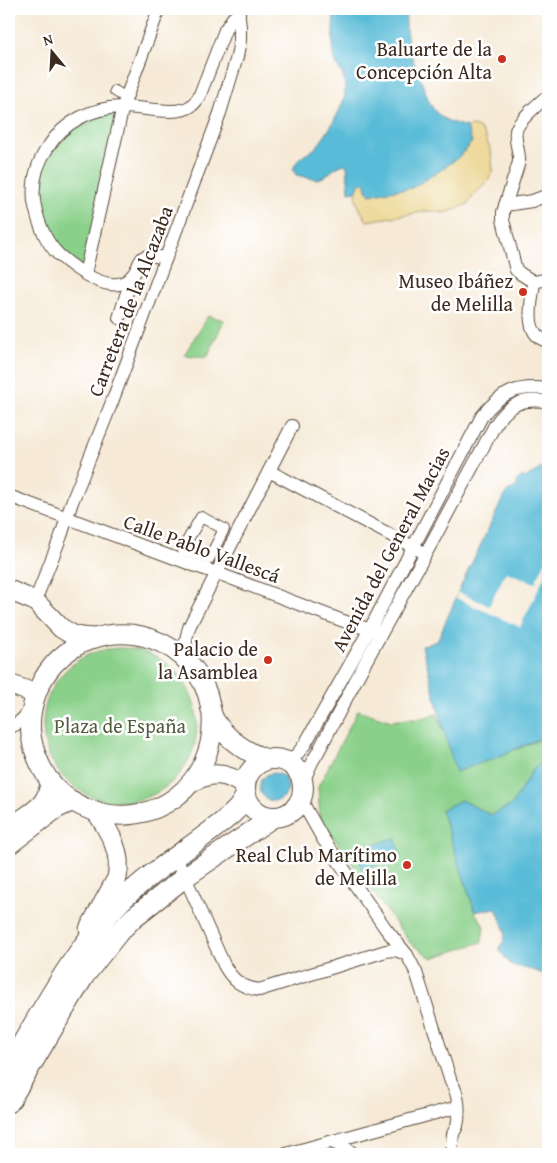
<svg xmlns="http://www.w3.org/2000/svg" width="557" height="1163" viewBox="0 0 557 1163" font-family="'Gentium Book Plus',serif">
<style>
.green{fill:#8ad08a;stroke:#627d54}
.sand{fill:#eeda9e;stroke:#94825e}
.water{fill:#58bbd7;stroke:#4a727a}
.pier{fill:#f6ead7}
.lines{fill:none;stroke-linecap:round;stroke-linejoin:round}
.pedestrian-casing{stroke:#57473a;stroke-width:12}
.minor-casing{stroke:#57473a;stroke-width:14}
.secondary-casing{stroke:#57473a;stroke-width:21}
.primary-casing{stroke:#57473a;stroke-width:22}
.pedestrian{stroke:#fff;stroke-width:10}
.minor{stroke:#fff;stroke-width:12}
.secondary{stroke:#fff;stroke-width:19}
.primary{stroke:#fff;stroke-width:20}
.poi-dot{fill:#c8321e;stroke:#fff;stroke-width:2}
.labels{text-anchor:middle;dominant-baseline:central;stroke-width:5;stroke-linejoin:round;paint-order:stroke}
.poi-label{font-size:20px;fill:#3b2a1e;stroke:#fff;text-anchor:end}
.street-label{font-size:20px;fill:#3b2a1e;stroke:#fff}
.park-label{font-size:20px;fill:#535c3e;stroke:#fff}
</style>
<rect width="100%" height="100%" fill="#fff"/>
<filter id="ink" filterUnits="userSpaceOnUse"><feTurbulence type="fractalNoise" baseFrequency=".02" numOctaves="2"/><feDisplacementMap in="SourceGraphic" scale="10" xChannelSelector="R" yChannelSelector="G"/><feConvolveMatrix kernelMatrix="1 2 1 2 8 2 1 2 1" color-interpolation-filters="sRGB"/></filter>
<filter id="wash" filterUnits="userSpaceOnUse"><feTurbulence type="fractalNoise" baseFrequency=".0096" numOctaves="4" result="noise"/><feDisplacementMap in="SourceGraphic" scale="20" xChannelSelector="R" yChannelSelector="G"/><feGaussianBlur stdDeviation="1.12" result="paint"/><feColorMatrix in="noise" values="0 0 0 0 0 0 0 0 0 0 0 0 0 0 0 0 0 1.4 0 .05"/><feComposite in="paint" operator="in"/></filter>
<g filter="url(#wash)">
<rect width="100%" height="100%" fill="#f6ead7"/>
<g class="green">
<polygon points="123,106 85,274 49,243 34,181 67,126"/>
<polygon points="208,316 224,320 207,357 184,355"/>
<circle cx="120" cy="725" r="77"/>
<polygon points="358,710 391,721 413,718 413,720 437,714 443,730 517,749 548,736 548,758 545,760 512,805 491,815 461,800 441,810 476,915 479,917 484,927 482,942 432,958 410,943 320,819 318,787"/>
</g>
<path class="sand" d="M473,126L479,128L485,136L491,151L493,170L488,181L473,196L468,204L446,213L429,211L367,221C358,206 352,199 360,182L366,183L370,195L388,191L412,188L444,168L460,156L472,142L467,127Z"/>
<g class="water">
<path d="M335,9H412L406,14C404,40 414,64 424,88C427,96 430,106 436,112C444,121 456,124 467,127L472,142L460,156L444,168L412,188L388,191L370,195L367,189L366,184L360,182L356,191L349,192L347,167L346,164C334,165 328,178 317,179C310,179 302,176 296,175L293,170C297,155 308,156 317,146C326,136 340,112 344,99C346,92 345,80 342,73C338,67 335,63 334,56C332,42 333,27 334,13Z"/>
<polygon points="548,464 548,735 498,757 456,772 444,731 422,646 437,641 456,598 457,594 505,494 518,485 516,481 523,476 525,478"/>
<polygon points="548,758 548,977 536,971 511,965 500,951 500,946 504,941 505,931 496,908 484,910 475,912 441,810 461,800 491,815 512,805 532,770"/>
<circle cx="274" cy="787" r="14"/>
<polygon points="395,838 401,856 362,869 356,850"/>
</g>
<polygon class="pier" points="548,557 548,569 520,627 456,598 457,594 458,592 489,606 506,572 535,583"/>
</g>
<g filter="url(#ink)">
<g class="lines">
<defs>
<g id="pedestrian">
<polyline points="115,91 126,98"/>
<polygon points="201,517 224,529 209,559 182,550"/>
</g>
<g id="minor">
<polyline points="505,205 532,201 548,195"/>
<path d="M166,258C160,257 150,254 144,257C139,260 139,266 136,270C135,273 132,276 129,279C110,296 74,268 59,255C45,242 37,220 34,201C32,182 37,163 48,147C64,122 91,108 121,107C139,106 177,117 191,106C194,104 197,100 199,97L225,30L233,18L239,13"/>
<polyline points="85,274 123,106 159,9"/>
<path d="M534,282L521,274L516,270L503,220V212L519,162C520,152 514,141 516,131C517,122 541,101 548,96"/>
<path d="M534,282C532,301 522,336 548,341"/>
<polyline points="534,282 548,279"/>
<polyline points="119,318 132,276"/>
<polyline points="269,471 419,550"/>
<polyline points="9,496 193,565 217,573 354,625 377,631"/>
<polyline points="35,601 61,536 72,502 112,402 220,113 237,57 240,40 240,27 238,9"/>
<path d="M189,663C184,649 185,638 190,625L292,426"/>
<path d="M9,727C19,725 25,716 32,708"/>
<path d="M289,762L295,757L305,744L370,629L482,416C501,392 518,385 548,389"/>
<path d="M303,782L312,762L318,752L367,659L431,544L495,425C509,404 523,397 548,402"/>
<path d="M301,800L323,839L386,929L407,955L416,972L451,1082C459,1093 460,1113 457,1126C456,1129 454,1131 453,1134C452,1140 452,1148 451,1154"/>
<path d="M180,855C178,865 179,869 185,877L224,965C233,981 241,987 259,990L386,951C395,949 399,951 407,955"/>
<polyline points="331,1142 346,1148 354,1154"/>
<polyline points="286,1154 450,1109"/>
</g>
<g id="secondary">
<polyline points="9,590 35,601 61,628 71,634 81,637 93,638"/>
<polyline points="9,684 36,694"/>
<path d="M212,716C216,784 153,833 88,809C72,803 57,791 47,777C39,764 33,750 31,735C28,710 37,684 53,665C75,640 110,629 142,636C172,643 197,664 207,693C210,701 210,711 214,719C226,739 244,751 266,759"/>
<path d="M191,783C210,771 227,772 244,786"/>
<path d="M21,820C37,809 49,802 50,781"/>
<polyline points="9,845 56,809 73,801"/>
<path d="M89,929L117,878C123,853 109,831 96,811"/>
</g>
<g id="primary">
<circle cx="274" cy="788" r="29"/>
<path d="M9,1066C42,1011 74,949 119,903C153,869 196,845 232,814L238,808L246,796"/>
<polyline points="9,1102 84,976 118,933 134,917 185,877 273,817"/>
</g>
</defs>
<use href="#pedestrian" class="pedestrian-casing"/>
<use href="#minor" class="minor-casing"/>
<use href="#secondary" class="secondary-casing"/>
<use href="#primary" class="primary-casing"/>
<use href="#pedestrian" class="pedestrian"/>
<use href="#minor" class="minor"/>
<use href="#secondary" class="secondary"/>
<use href="#primary" class="primary"/>
</g>
</g>
<g class="poi-dot">
<circle cx="502" cy="59" r="5"/>
<circle cx="523" cy="292" r="5"/>
<circle cx="268" cy="660" r="5"/>
<circle cx="407" cy="865" r="5"/>
</g>
<g class="labels">
<g class="poi-label">
<text x="492" y="48">Baluarte de la<tspan x="492" dy="23">Concepción Alta</tspan></text>
<text x="513" y="280">Museo Ibáñez<tspan x="513" dy="23">de Melilla</tspan></text>
<text x="258" y="648">Palacio de<tspan x="258" dy="23">la Asamblea</tspan></text>
<text x="397" y="854">Real Club Marítimo<tspan x="397" dy="23">de Melilla</tspan></text>
</g>
<g class="street-label">
<text transform="translate(130 301) rotate(-69)">Carretera de la Alcazaba</text>
<text transform="translate(202 548) rotate(20)">Calle Pablo Vallescá</text>
<text transform="translate(390 549) rotate(-62)">Avenida del General Macias</text>
</g>
<g class="park-label">
<text x="120" y="725">Plaza de España</text>
</g>
</g>
<rect width="557" height="1163" fill="none" stroke="#fff" stroke-width="30"/>
<g transform="translate(52 52) rotate(342)" stroke="#ffffff" stroke-width="4" paint-order="stroke">
<path d="M0-4L9 19L0 12L-9 19Z" fill="#3b2a1e"/>
<text y="-8" font-size="14" font-weight="bold" text-anchor="middle" fill="#3b2a1e">N</text>
</g>
</svg>
